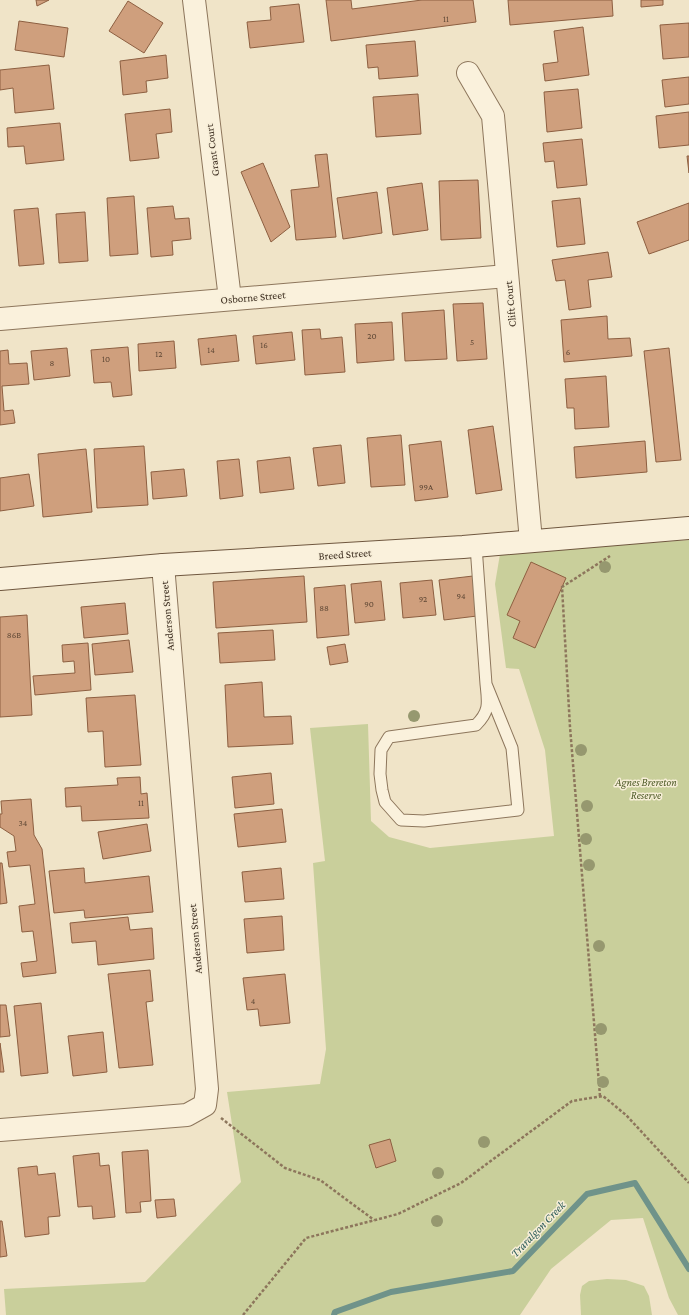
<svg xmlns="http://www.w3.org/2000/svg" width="689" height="1315" viewBox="0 0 689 1315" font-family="'Crimson Pro',serif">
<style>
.green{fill:#c9cf9b}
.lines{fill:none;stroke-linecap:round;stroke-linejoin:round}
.stream{stroke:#6f938a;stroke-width:6}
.building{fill:#cf9f7d;stroke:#8d5f41}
.lane-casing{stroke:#8d765c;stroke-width:13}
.street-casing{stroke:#8d765c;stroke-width:24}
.secondary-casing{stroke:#6f573f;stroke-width:24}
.path{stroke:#8d765c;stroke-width:2.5;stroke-dasharray:3 2;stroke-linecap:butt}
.lane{stroke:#faf1dc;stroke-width:11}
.street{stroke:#faf1dc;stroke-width:22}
.secondary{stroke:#faf1dc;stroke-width:22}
.tree{fill:#96986f}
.labels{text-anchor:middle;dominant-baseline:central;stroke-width:3;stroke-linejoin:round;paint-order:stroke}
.number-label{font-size:9px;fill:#624a37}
.street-label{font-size:11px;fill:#3d2e20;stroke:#f7eed8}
.park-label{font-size:11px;font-style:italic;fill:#4d5a26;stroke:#f7eed8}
.water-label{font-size:12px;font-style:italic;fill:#2f5d5a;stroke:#f7eed8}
</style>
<rect width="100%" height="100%" fill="#f0e4c8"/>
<g class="green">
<polygon points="689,540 689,1315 678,1315 669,1298 643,1218 611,1220 551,1269 520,1315 6,1315 4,1289 145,1282 241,1182 227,1092 320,1084 326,1049 313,863 325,861 310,728 368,724 371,821 389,837 430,848 554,836 545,750 519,669 506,668 495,584 500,554"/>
<polygon points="607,1279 626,1280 644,1286 649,1296 652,1315 581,1315 580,1295 582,1286 589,1281"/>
</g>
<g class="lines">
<polyline class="stream" points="334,1315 335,1312 391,1292 513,1271 587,1194 635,1183 689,1269"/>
</g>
<g class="building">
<polygon points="36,0 49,0 37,6"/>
<polygon points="326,0 351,0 352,9 422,0 473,0 476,22 331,41"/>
<polygon points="508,0 612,0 613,16 510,25"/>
<polygon points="641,0 663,0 663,5 641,7"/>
<polygon points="128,1 163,23 144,53 109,31"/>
<polygon points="299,4 304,42 250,48 247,22 271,20 270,7"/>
<polygon points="19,21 68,28 64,57 15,50"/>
<polygon points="689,23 689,57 663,59 660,25"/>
<polygon points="583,27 589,75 545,81 543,64 558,62 554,31"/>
<polygon points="415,41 418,76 379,79 378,67 368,68 366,45"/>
<polygon points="166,55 168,78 146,81 147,92 123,95 120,61"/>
<polygon points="49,65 54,109 15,113 13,88 0,90 0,70"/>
<polygon points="689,77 689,104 665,107 662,80"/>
<polygon points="578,89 582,128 547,132 544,92"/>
<polygon points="418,94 421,134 376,137 373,97"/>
<polygon points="170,109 172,132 156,134 159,158 130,161 125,114"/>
<polygon points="689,112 689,145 659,148 656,116"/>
<polygon points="60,123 64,160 26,164 24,146 8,147 7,128"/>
<polygon points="582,139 587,185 557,188 554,161 545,162 543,143"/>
<polygon points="327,154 336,237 296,240 291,190 319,187 315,155"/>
<polygon points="687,156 689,156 689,173"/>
<polygon points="263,163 290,227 271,242 241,172"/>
<polygon points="478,180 481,238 441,240 439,181"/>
<polygon points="422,183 428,230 393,235 387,188"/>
<polygon points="377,192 382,233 343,239 337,198"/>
<polygon points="134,196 138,254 110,256 107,198"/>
<polygon points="580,198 585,244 557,247 552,201"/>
<polygon points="689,203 689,240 649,254 637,222"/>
<polygon points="173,206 175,219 189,218 191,239 172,241 173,255 151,257 147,208"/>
<polygon points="38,208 44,264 19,266 14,210"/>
<polygon points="85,212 88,261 59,263 56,214"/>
<polygon points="608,252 612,277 588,280 591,307 569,310 565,280 556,281 552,260"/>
<polygon points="483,303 487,359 457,361 453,304"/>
<polygon points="444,310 447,359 405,361 402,313"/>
<polygon points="607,316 608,339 630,338 632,356 564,362 561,320"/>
<polygon points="392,322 394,360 357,363 355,324"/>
<polygon points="320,329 321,339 342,337 345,372 305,375 302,330"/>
<polygon points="292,332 295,360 256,364 253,336"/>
<polygon points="236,335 239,361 201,365 198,339"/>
<polygon points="174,341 176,368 139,371 138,344"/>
<polygon points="128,347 132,395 113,397 111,382 94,383 91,350"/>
<polygon points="67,348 70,376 34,380 31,351"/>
<polygon points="669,348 681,460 656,462 644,351"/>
<polygon points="8,350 9,364 27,363 29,384 2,386 4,411 13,410 15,423 0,425 0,351"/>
<polygon points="606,376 609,427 575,429 574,408 567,408 565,379"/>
<polygon points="493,426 502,490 476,494 468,430"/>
<polygon points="401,435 405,485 371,487 367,438"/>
<polygon points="441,441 448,497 415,501 409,445"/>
<polygon points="645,441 647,472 576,478 574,447"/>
<polygon points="341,445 345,483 318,486 313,448"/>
<polygon points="144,446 148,505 97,508 94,449"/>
<polygon points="86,449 92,512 43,517 38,454"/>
<polygon points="290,457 294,489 260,493 257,461"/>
<polygon points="239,459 243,496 220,499 217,461"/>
<polygon points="184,469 187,496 153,499 151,472"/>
<polygon points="29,474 34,506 0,511 0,478"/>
<polygon points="531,562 566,578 535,648 513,638 520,621 507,615"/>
<polygon points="304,576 307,622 216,628 213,582"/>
<polygon points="473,576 477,616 444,620 439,580"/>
<polygon points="432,580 436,615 403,618 400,583"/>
<polygon points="381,581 385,620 355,623 351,584"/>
<polygon points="345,585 349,635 317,638 314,588"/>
<polygon points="125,603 128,634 84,638 81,607"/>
<polygon points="27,615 32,715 0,717 0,617"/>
<polygon points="273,630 275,660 220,663 218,633"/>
<polygon points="129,640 133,672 95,675 92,644"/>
<polygon points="88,643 91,690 35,695 33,676 75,673 74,661 63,662 62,645"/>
<polygon points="345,644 348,662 330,665 327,647"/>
<polygon points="262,682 264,717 291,716 293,744 228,747 225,685"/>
<polygon points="135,695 141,765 105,767 103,731 88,732 86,698"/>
<polygon points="271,773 274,804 235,808 232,777"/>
<polygon points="140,777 141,794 147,793 149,818 82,821 81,806 66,807 65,788 118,785 117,778"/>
<polygon points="31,799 34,835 42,849 56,973 23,977 21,963 37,961 33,931 22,932 19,906 35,904 30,865 9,867 7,852 16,851 14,836 0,827 0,814 2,814 1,801"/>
<polygon points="282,809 286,842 238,847 234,814"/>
<polygon points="147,824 151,851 103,859 98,832"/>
<polygon points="0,863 2,863 7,903 0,904"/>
<polygon points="84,868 85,883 149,876 153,912 85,918 84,910 54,913 49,871"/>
<polygon points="281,868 284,899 245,902 242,872"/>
<polygon points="282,916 284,950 247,953 244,919"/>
<polygon points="128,917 130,930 152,928 154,959 98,965 96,941 72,943 70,923"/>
<polygon points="150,970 153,1001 146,1002 153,1065 119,1068 108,974"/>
<polygon points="285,974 290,1023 260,1026 258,1009 247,1010 243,978"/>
<polygon points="41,1003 48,1073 21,1076 14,1006"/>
<polygon points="0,1005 6,1005 10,1036 0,1037"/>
<polygon points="103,1032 107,1072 73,1076 68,1036"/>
<polygon points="0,1043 4,1072 0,1072"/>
<polygon points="390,1139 396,1161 376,1168 369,1145"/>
<polygon points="148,1150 151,1201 140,1202 141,1212 126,1213 122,1152"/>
<polygon points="99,1153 100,1166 109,1165 115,1217 93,1219 92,1206 78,1207 73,1156"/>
<polygon points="37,1166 38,1175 55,1173 60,1216 48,1217 49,1234 25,1237 18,1168"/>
<polygon points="174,1199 176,1216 157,1218 155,1200"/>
<polygon points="0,1221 2,1221 7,1256 0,1257"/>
</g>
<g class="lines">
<defs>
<path id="lane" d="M476,546L486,684L512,748L518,810L424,821L401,820L385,802L382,790L380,774L381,750L389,737L476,725C490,711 488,703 486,684"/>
<g id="street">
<polyline points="194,0 230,299"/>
<polyline points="468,73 493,116 531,541"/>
<polyline points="0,319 507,276"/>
<polyline points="0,1130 187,1115 205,1105 207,1089 163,565"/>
</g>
<polyline id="secondary" points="0,579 163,565 463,547 689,528"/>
</defs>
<use href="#lane" class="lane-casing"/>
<use href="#street" class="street-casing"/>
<use href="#secondary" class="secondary-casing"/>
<g class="path">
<polyline points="600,1096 570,727 562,587 610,556"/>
<polyline points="221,1118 285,1168 320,1180 374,1220"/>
<polyline points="243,1315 306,1238 398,1214 461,1183 572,1101 603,1096 626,1115 689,1183"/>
</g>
<use href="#lane" class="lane"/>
<use href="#street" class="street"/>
<use href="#secondary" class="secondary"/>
</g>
<g class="tree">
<circle cx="605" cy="567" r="6"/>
<circle cx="414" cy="716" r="6"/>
<circle cx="581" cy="750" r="6"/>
<circle cx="587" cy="806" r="6"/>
<circle cx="586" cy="839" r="6"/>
<circle cx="589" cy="865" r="6"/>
<circle cx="599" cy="946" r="6"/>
<circle cx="601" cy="1029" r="6"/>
<circle cx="603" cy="1082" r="6"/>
<circle cx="484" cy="1142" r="6"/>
<circle cx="438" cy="1173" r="6"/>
<circle cx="437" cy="1221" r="6"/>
</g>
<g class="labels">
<g class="number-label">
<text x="446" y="19">11</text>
<text x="372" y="336">20</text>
<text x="472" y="342">5</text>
<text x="264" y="345">16</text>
<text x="211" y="350">14</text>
<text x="568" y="352">6</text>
<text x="159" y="354">12</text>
<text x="106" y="359">10</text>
<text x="52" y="363">8</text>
<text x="426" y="487">99A</text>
<text x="461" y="596">94</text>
<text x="423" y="599">92</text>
<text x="369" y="604">90</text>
<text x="324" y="608">88</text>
<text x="14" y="635">86B</text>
<text x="141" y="803">11</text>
<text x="23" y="823">34</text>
<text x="253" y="1001">4</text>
</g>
<g class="street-label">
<text transform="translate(212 150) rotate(-97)">Grant Court</text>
<text transform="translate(253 297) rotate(-5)">Osborne Street</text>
<text transform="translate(510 304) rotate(-95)">Clift Court</text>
<text transform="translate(345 554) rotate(-4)">Breed Street</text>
<text transform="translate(167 616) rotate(-95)">Anderson Street</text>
<text transform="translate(195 939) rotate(-95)">Anderson Street</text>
</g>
<g class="park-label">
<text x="646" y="782">Agnes Brereton<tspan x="646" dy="13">Reserve</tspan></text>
</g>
<g class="water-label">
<text transform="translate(538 1229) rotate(-46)">Traralgon Creek</text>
</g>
</g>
</svg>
